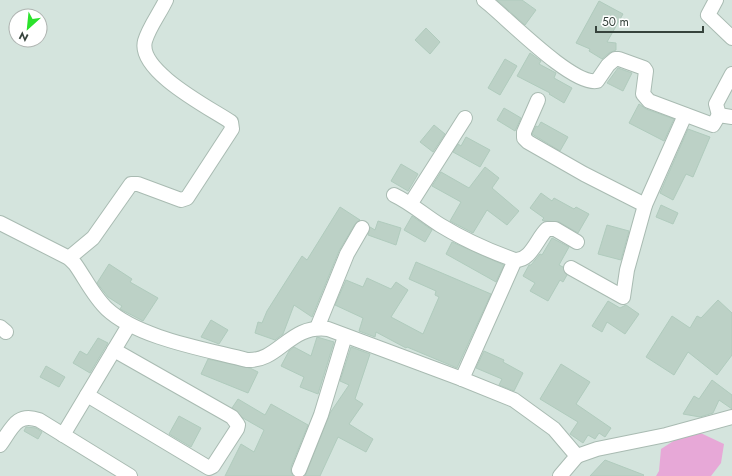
<svg xmlns="http://www.w3.org/2000/svg" width="732" height="476" viewBox="0 0 732 476" font-family="Jost,sans-serif">
<style>
.residential{fill:#d4e4dd;fill-rule:evenodd}
.water{fill:#e7a8d7}
.building{fill:#bcd1c6;stroke:#b0cbbd}
.lines{fill:none;stroke-linecap:round;stroke-linejoin:round}
.minor-casing{stroke:#a9bbb2;stroke-width:16}
.minor{stroke:#fff;stroke-width:14}
</style>
<rect width="100%" height="100%" fill="#e6f1ec"/>
<path class="residential" d="M0,0H732V476H0ZM16,16H40V40H16Z"/>
<polygon class="water" points="692,429 724,444 721,463 711,476 656,476 659,471 661,449"/>
<g class="building">
<polygon points="497,0 522,0 536,10 525,25"/>
<polygon points="599,1 623,14 607,42 616,43 616,50 609,53 602,59 589,51 590,49 576,43"/>
<polygon points="426,28 440,42 430,54 415,40"/>
<polygon points="530,53 541,61 539,64 556,73 554,78 572,88 564,103 549,94 550,93 517,76"/>
<polygon points="505,59 517,66 500,95 488,88"/>
<polygon points="618,68 632,73 623,91 607,83"/>
<polygon points="639,104 646,109 674,119 664,141 629,123"/>
<polygon points="504,108 521,118 515,131 497,120"/>
<polygon points="541,122 568,137 560,151 532,134 536,126 538,127"/>
<polygon points="434,125 445,134 433,152 420,142"/>
<polygon points="688,129 710,137 693,177 686,174 673,200 660,193"/>
<polygon points="466,137 490,150 480,167 453,152 458,144 461,146"/>
<polygon points="401,164 418,174 408,191 391,181"/>
<polygon points="485,167 499,178 492,188 519,211 507,225 487,210 473,233 450,221 461,202 432,186 441,172 469,188"/>
<polygon points="541,193 552,201 554,198 574,209 576,207 589,214 578,233 559,222 544,221 542,220 544,218 530,208"/>
<polygon points="661,205 678,213 673,224 656,217"/>
<polygon points="340,207 360,220 355,224 339,251 312,317 294,305 283,334 275,340 255,333 258,322 262,323 267,311 302,256 307,260"/>
<polygon points="412,216 432,230 425,242 404,230"/>
<polygon points="378,221 401,228 396,245 368,235 370,227 375,230"/>
<polygon points="607,225 629,231 621,260 598,254"/>
<polygon points="552,238 569,247 559,265 563,267 567,275 563,282 560,280 548,301 530,291 535,283 523,276 529,265 531,265 540,254 542,255"/>
<polygon points="452,242 504,265 496,282 446,254"/>
<polygon points="416,262 491,294 457,368 407,347 406,348 376,332 375,337 359,331 363,318 335,305 346,280 363,287 367,278 391,289 396,282 408,290 391,317 423,334 439,297 435,295 436,291 409,279"/>
<polygon points="109,264 132,279 130,282 158,298 143,321 120,309 122,306 108,297 97,283"/>
<polygon points="718,300 732,313 732,355 717,375 688,352 674,375 646,357 672,316 690,328 697,316 701,318"/>
<polygon points="608,301 620,308 626,305 639,314 625,334 607,322 602,332 592,326"/>
<polygon points="211,320 228,330 219,344 201,337"/>
<polygon points="317,337 334,342 318,394 300,387 304,377 281,366 289,351 294,347 311,356"/>
<polygon points="98,338 108,343 90,373 73,363 80,351 87,355"/>
<polygon points="351,347 370,354 355,399 363,404 349,424 373,439 366,452 338,437 320,476 305,476 330,413 349,385 340,381"/>
<polygon points="484,351 504,360 503,362 523,373 514,391 499,385 502,379 476,368"/>
<polygon points="208,359 250,368 258,372 248,393 201,374"/>
<polygon points="561,364 590,382 576,404 611,428 605,437 599,433 595,439 588,435 583,443 570,434 578,422 540,399"/>
<polygon points="46,366 65,377 59,387 40,377"/>
<polygon points="712,380 732,395 732,409 719,400 713,413 700,417 683,414 694,396 699,399"/>
<polygon points="238,399 265,415 271,404 308,425 291,467 291,472 293,476 225,476 241,444 254,452 264,430 243,418 232,408"/>
<polygon points="179,416 201,428 191,447 169,434"/>
<polygon points="26,427 36,428 42,432 38,439 24,431"/>
<polygon points="605,460 644,475 643,476 590,476"/>
</g>
<g class="lines">
<defs>
<g id="minor">
<path d="M484,0C505,16 572,86 597,81L608,65L615,59H619L644,68L646,71L643,94L649,101L713,125L719,115L732,117"/>
<polyline points="716,0 708,15 732,38"/>
<polyline points="538,100 524,132 524,138 528,142 584,174 645,205"/>
<polyline points="719,115 716,104 732,74"/>
<path d="M394,195C411,203 424,215 440,225C463,239 489,251 515,260C531,261 537,238 547,229H555L577,242"/>
<polyline points="411,203 465,118"/>
<path d="M0,223L69,258L75,264C85,278 94,297 107,309C138,338 205,349 247,360C279,362 289,324 328,329L462,379L514,400L554,429L577,456L560,476"/>
<path d="M69,258L93,238L131,184H138L181,200L187,198L232,129L231,122C210,108 137,71 145,41C149,27 160,13 166,0"/>
<polyline points="571,268 623,297 627,270 645,205 685,115"/>
<polyline points="0,327 6,332"/>
<polyline points="317,328 347,254 362,228"/>
<polyline points="462,379 515,260"/>
<polyline points="87,395 209,468 213,466 237,429 238,425 232,417 114,350"/>
<polyline points="63,435 129,325"/>
<path d="M0,445C12,428 17,412 39,420L130,476"/>
<polyline points="577,456 597,449 666,435 732,417"/>
<polyline points="299,470 321,415 345,336"/>
</g>
</defs>
<use href="#minor" class="minor-casing"/>
<use href="#minor" class="minor"/>
</g>
<g transform="translate(28 28) rotate(207)"><circle r="19" fill="#ffffff" stroke="#afb4b1"/>
<path d="M0-3L7 15L0 10L-7 15Z" fill="#2be22c"/>
<text y="-6" font-size="11" font-weight="bold" text-anchor="middle" fill="#36433c">N</text>
</g>
<path d="M596 26v6h107v-6" fill="none" stroke="#36433c" stroke-width="2"/>
<text x="602" y="26" font-size="12" fill="#36433c" stroke="#ffffff" stroke-width="3" paint-order="stroke">50 m</text>
</svg>
